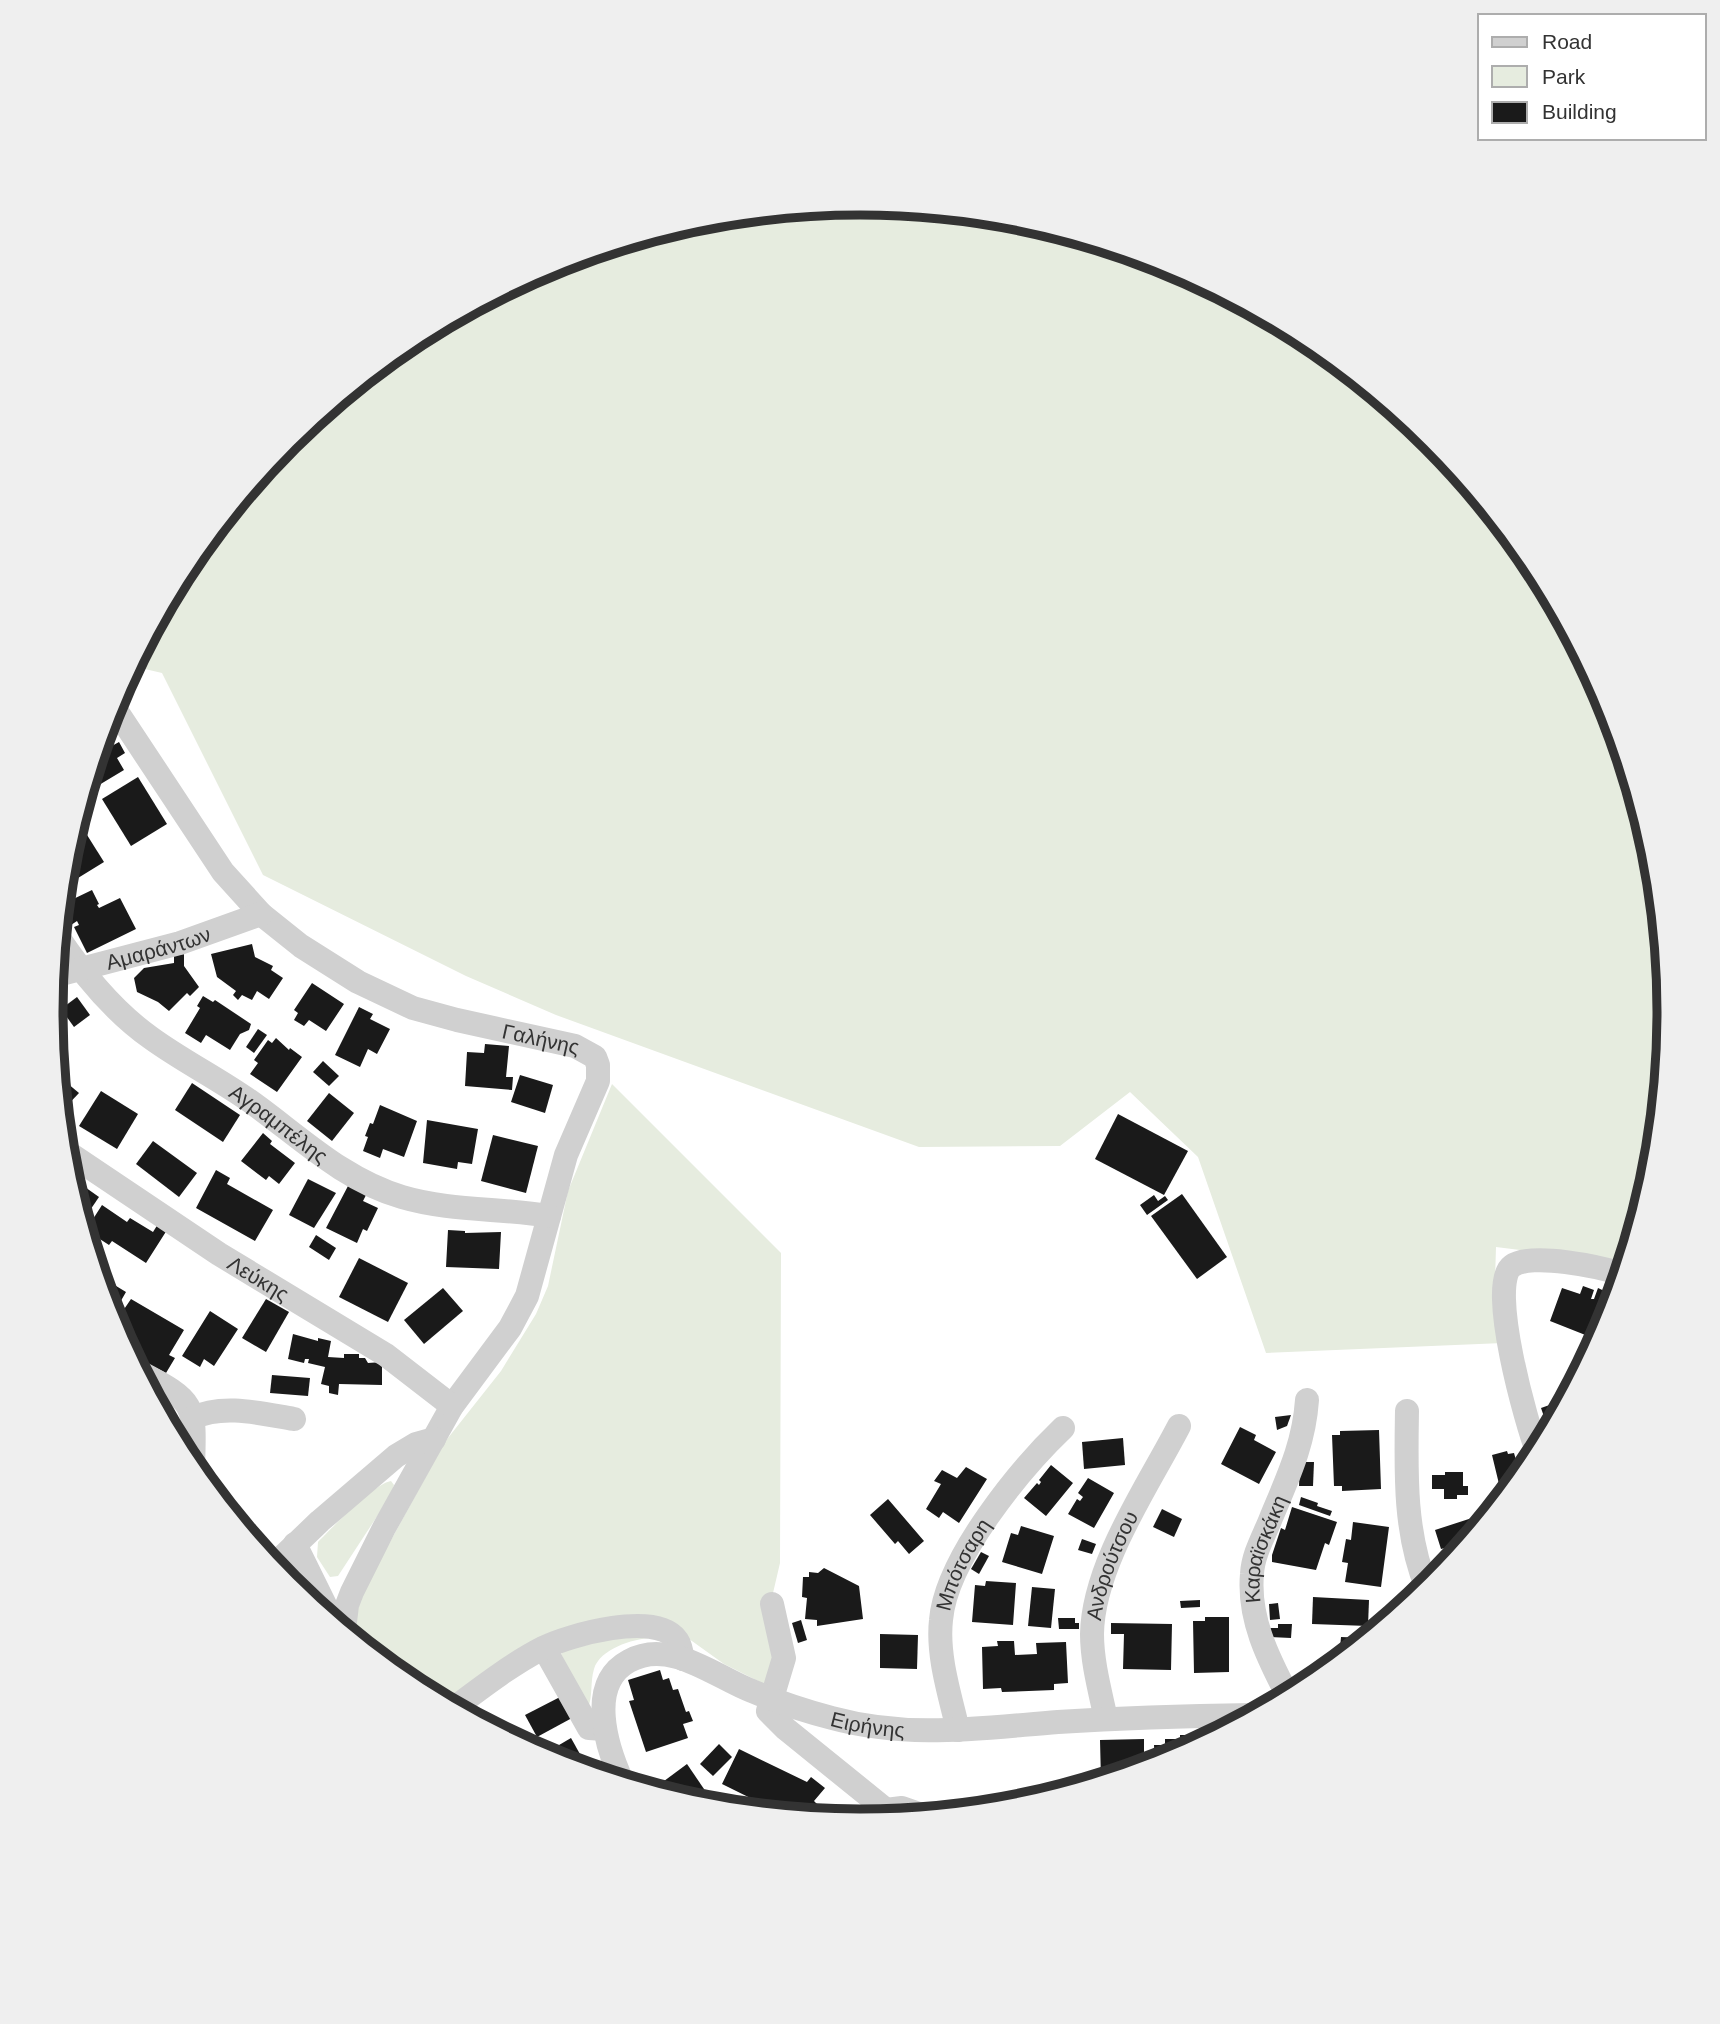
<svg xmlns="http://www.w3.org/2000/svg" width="1720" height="2024" viewBox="0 0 1720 2024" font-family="Arial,sans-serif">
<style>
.green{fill:#e6ecdf}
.building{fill:#1a1a1a}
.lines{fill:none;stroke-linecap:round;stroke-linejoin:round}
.minor{stroke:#d0d0d0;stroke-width:24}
.labels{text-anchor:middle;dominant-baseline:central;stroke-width:7;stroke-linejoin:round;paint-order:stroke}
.street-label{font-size:21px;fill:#333;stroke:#fff}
.rim{fill:none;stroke:#333;stroke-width:9}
</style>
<rect width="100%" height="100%" fill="#fff"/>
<g class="green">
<polygon points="860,203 1018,218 1170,265 1310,339 1433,440 1533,563 1608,703 1654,855 1669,1012 1654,1170 1625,1265 1600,1260 1496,1247 1495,1281 1503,1343 1266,1353 1198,1157 1130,1092 1060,1146 919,1147 556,1015 466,976 263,875 162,673 132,666 187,562 288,439 411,339 551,264 703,218"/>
<polygon points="612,1084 781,1253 780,1563 773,1593 778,1647 768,1686 724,1664 671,1626 626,1619 445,1703 410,1685 356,1640 355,1627 360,1597 444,1443 501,1371 536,1314 548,1286 568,1191"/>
<path d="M391,1481L394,1485L391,1495L338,1576L330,1577L317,1557L318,1542C332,1528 373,1484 391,1481Z"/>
<path d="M620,1634L651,1638C632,1639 600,1649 594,1669C590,1682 593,1696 588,1708L561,1654L565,1649Z"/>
</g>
<g class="building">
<polygon points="102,735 110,747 119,742 125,753 117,758 124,770 84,794"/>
<polygon points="138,777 167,824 131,846 102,799"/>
<polygon points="77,819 104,862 65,886 66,854"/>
<polygon points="92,890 99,904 97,905 99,908 120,898 136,929 87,953 74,927 79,925 77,921 71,925 62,908 67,906 65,903"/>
<polygon points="252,944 255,957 273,966 271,970 283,978 269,999 257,991 252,1000 242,995 238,1000 233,995 236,991 217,977 211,954"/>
<polygon points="184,954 184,966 199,987 190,996 187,993 169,1011 158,1002 137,992 134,978 144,968 174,963 174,955"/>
<polygon points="312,983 344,1004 326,1031 309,1020 304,1026 294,1020 298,1013 294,1010"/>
<polygon points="203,996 213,1002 215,1000 251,1024 249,1030 240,1034 230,1050 206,1035 201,1043 185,1033 200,1008 197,1006"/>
<polygon points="77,997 90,1015 74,1027 61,1009"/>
<polygon points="359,1007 373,1014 370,1019 390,1029 377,1054 368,1049 360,1067 335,1055"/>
<polygon points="258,1029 267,1035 254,1053 246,1047"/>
<polygon points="276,1038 289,1050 290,1048 302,1057 277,1092 250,1074 258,1063 254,1060 268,1040 272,1043"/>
<polygon points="485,1044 509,1046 506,1077 513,1077 512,1090 465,1086 467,1052 484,1053"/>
<polygon points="323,1061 339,1076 329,1086 313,1072"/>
<polygon points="520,1075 553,1085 545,1113 511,1102"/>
<polygon points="67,1083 79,1093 62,1111 59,1092"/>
<polygon points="192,1083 240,1115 223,1142 175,1110"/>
<polygon points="101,1091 138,1114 117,1149 79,1126"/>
<polygon points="329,1093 354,1113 332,1141 307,1121"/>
<polygon points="380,1105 417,1121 404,1157 383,1149 380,1158 363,1151 368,1137 365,1136 370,1123 373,1124"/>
<polygon points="1118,1114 1188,1151 1164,1195 1095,1159"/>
<polygon points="427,1120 478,1129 472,1164 458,1162 457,1169 423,1163"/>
<polygon points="263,1133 272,1141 270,1144 295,1163 279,1184 269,1176 266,1180 241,1161"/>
<polygon points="493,1135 538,1146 526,1193 481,1181"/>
<polygon points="153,1141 197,1173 179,1197 136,1164"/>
<polygon points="216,1170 230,1178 227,1184 273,1210 255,1241 196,1208"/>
<polygon points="308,1179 336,1193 314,1228 289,1215"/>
<polygon points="75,1180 99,1197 82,1222 71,1186"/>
<polygon points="348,1186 366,1195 363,1201 378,1208 367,1231 363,1229 357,1243 326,1228"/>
<polygon points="1182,1194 1227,1257 1197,1279 1151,1216"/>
<polygon points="1154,1195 1158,1201 1165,1196 1168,1200 1147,1215 1140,1205"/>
<polygon points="102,1205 127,1222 130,1218 153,1232 158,1224 167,1230 146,1263 112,1241 109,1245 86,1230"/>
<polygon points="448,1230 465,1231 465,1233 501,1232 499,1269 446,1267"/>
<polygon points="316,1235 336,1248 329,1260 309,1247"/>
<polygon points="359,1258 408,1283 388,1322 339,1297"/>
<polygon points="98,1275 126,1292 111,1318 102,1286"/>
<polygon points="1583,1286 1594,1290 1591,1299 1594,1299 1598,1288 1615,1296 1607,1322 1598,1340 1550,1321 1562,1288 1580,1294"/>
<polygon points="443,1288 463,1311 424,1344 404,1320"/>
<polygon points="131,1299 184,1330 169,1355 175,1358 166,1373 129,1354 114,1324"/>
<polygon points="266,1299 289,1312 266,1352 242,1338"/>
<polygon points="210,1311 238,1329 214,1366 204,1359 200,1367 182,1356"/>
<polygon points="293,1334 318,1341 318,1338 331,1341 328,1357 344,1358 344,1354 359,1354 359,1358 365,1358 368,1363 382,1362 382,1385 339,1384 338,1395 329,1393 329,1386 321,1384 325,1367 308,1363 309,1359 305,1359 304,1363 288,1359"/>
<polygon points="272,1375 310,1378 308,1396 270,1393"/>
<polygon points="1561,1401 1563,1406 1549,1431 1541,1408"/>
<polygon points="1291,1415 1287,1426 1277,1430 1275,1417"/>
<polygon points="1240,1427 1256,1435 1254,1440 1276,1452 1259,1484 1221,1464"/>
<polygon points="1379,1430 1381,1489 1342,1491 1342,1486 1334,1486 1332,1435 1340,1435 1340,1431"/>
<polygon points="1123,1438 1125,1465 1084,1469 1082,1442"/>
<polygon points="1507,1451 1508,1454 1514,1453 1516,1460 1521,1458 1524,1472 1518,1480 1499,1484 1492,1455"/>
<polygon points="1300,1462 1314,1462 1313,1486 1299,1486"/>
<polygon points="1051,1465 1073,1483 1046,1516 1024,1498 1037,1483 1039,1485 1041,1482 1039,1480"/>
<polygon points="966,1467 987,1479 959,1523 943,1512 939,1518 926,1509 941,1484 934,1481 942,1470 957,1478"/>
<polygon points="1445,1472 1463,1472 1463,1486 1468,1486 1468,1495 1457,1495 1457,1499 1444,1499 1444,1489 1432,1489 1432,1475 1445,1475"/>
<polygon points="1088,1478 1114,1493 1094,1528 1068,1514 1077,1499 1080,1501 1083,1497 1078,1493"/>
<polygon points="1301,1497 1318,1503 1317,1506 1332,1511 1330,1516 1299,1505"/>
<polygon points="888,1499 924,1541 909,1554 898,1541 895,1544 870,1515"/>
<polygon points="1292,1507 1337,1522 1329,1545 1325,1543 1316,1570 1272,1562 1272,1555 1281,1528 1285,1530"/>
<polygon points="1162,1509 1182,1519 1174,1537 1153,1527"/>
<polygon points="1475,1517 1479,1528 1449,1563 1445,1548 1441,1549 1435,1530"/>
<polygon points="1353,1522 1389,1527 1381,1587 1345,1582 1348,1563 1342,1562 1346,1539 1351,1540"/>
<polygon points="1021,1526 1054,1536 1042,1574 1002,1562 1011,1533 1018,1535"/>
<polygon points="1082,1539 1096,1544 1092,1554 1078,1550"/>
<polygon points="981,1552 989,1556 979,1574 971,1569"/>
<polygon points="824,1568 859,1586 863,1619 817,1626 817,1620 805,1619 807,1598 802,1597 803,1577 809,1577 809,1572 818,1573"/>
<polygon points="986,1581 1016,1583 1013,1625 972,1622 975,1585 985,1586"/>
<polygon points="1032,1587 1055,1589 1051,1628 1028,1626"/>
<polygon points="1313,1597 1369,1600 1368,1626 1312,1624"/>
<polygon points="1200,1600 1200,1607 1181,1608 1180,1601"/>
<polygon points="1278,1603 1280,1619 1270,1620 1269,1604"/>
<polygon points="1205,1617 1229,1617 1229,1672 1194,1673 1193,1621 1205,1621"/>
<polygon points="1058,1618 1075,1618 1075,1623 1079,1623 1079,1629 1059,1629"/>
<polygon points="801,1620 807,1640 798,1643 792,1623"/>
<polygon points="1111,1623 1172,1624 1171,1670 1123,1669 1124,1634 1111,1634"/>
<polygon points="1278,1624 1292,1624 1291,1638 1270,1637 1270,1628 1278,1628"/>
<polygon points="880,1634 918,1635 917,1669 880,1668"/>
<polygon points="1341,1637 1367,1638 1339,1660"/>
<polygon points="997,1641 1014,1641 1015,1655 1037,1654 1036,1643 1066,1642 1068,1683 1054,1684 1054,1690 1002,1692 1001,1688 983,1689 982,1647 998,1646"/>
<polygon points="660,1670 663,1680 669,1678 673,1690 678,1689 686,1712 689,1711 693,1721 683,1724 688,1738 646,1752 629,1701 634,1700 628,1680"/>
<polygon points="560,1697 572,1718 537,1737 525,1715"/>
<polygon points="1180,1735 1196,1735 1196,1745 1169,1760 1155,1764 1154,1745 1165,1745 1165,1739 1180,1739"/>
<polygon points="571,1738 590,1772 542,1755"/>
<polygon points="1144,1739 1144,1752 1152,1752 1152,1765 1101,1780 1100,1740"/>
<polygon points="719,1744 732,1757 713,1776 700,1764"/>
<polygon points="739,1749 807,1782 811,1777 825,1788 814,1801 817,1804 808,1816 781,1813 722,1784"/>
<polygon points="687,1764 704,1789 688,1801 660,1793 656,1787"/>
</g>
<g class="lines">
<g class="minor">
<path id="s1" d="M112,704L223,872L261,914L301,946L358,982L413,1008L457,1020L575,1046L595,1057L598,1065V1081L566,1155L527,1296L510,1328L452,1406L384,1528L352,1592L347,1605L344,1630"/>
<path id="s2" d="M58,937C83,974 114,1012 151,1038C184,1062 221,1080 254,1104C301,1138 344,1180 402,1197C449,1211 501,1208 549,1216"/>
<path id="s3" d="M54,976L180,943L261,914"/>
<path id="s4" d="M64,1150L219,1254L386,1355L452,1406"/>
<path d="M139,1372C197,1402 195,1405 193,1468"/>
<path d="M1407,1411C1406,1471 1404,1533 1427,1588"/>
<path d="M193,1418C223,1403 263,1414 294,1419"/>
<path d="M1538,1453C1527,1426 1487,1284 1512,1266C1531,1252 1600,1267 1622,1274"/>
<polyline points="295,1544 330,1615 339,1626"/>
<polyline points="273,1566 320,1521 396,1456 416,1444 434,1439"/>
<polyline points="772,1604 784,1658 768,1711 786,1729 896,1818"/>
<polyline points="544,1648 589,1728 604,1729"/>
<path id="s5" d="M1288,1696C1268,1658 1248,1618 1252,1574C1253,1554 1264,1536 1271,1518C1288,1477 1304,1444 1307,1400"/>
<path d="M454,1708C482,1687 512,1664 543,1648C569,1635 655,1611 676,1639C681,1644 681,1652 683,1659"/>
<path id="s6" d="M1106,1719C1100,1691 1092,1662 1092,1634C1093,1565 1148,1486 1179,1426"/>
<path id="s7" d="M958,1730C950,1695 937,1656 941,1620C946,1559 1020,1469 1063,1428"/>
<path id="s8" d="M622,1781C607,1748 586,1684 629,1661C670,1638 715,1677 752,1691C778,1702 805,1711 832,1718C909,1739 980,1728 1058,1722C1123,1718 1188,1716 1253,1715"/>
<polyline points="886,1810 902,1808 922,1815"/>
</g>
</g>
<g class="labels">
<g class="street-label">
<text stroke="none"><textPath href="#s3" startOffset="108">Αμαράντων</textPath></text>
<text stroke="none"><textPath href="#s1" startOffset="569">Γαλήνης</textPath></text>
<text stroke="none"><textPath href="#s2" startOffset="292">Αγραμπέλης</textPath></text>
<text stroke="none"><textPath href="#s4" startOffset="233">Λεύκης</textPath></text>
<text stroke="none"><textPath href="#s5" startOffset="156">Καραϊσκάκη</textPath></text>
<text stroke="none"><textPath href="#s7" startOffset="172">Μπότσαρη</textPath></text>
<text stroke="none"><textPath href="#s6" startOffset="158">Ανδρούτσου</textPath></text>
<text stroke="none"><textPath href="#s8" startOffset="385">Ειρήνης</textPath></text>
</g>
</g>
<path d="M0 0H1720V2024H0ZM63 1012a797 797 0 1 1 1594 0a797 797 0 1 1-1594 0Z" fill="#efefef" fill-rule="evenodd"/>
<path class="rim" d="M63 1012a797 797 0 1 1 1594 0a797 797 0 1 1-1594 0Z"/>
<rect x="1478" y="14" width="228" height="126" fill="#ffffff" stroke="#adadad" stroke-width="2"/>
<rect x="1492" y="37" width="35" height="10" fill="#d0d0d0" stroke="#adadad" stroke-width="2"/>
<text x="1542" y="49" font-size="21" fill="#333333">Road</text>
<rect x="1492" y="66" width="35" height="21" fill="#e6ecdf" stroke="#adadad" stroke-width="2"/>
<text x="1542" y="84" font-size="21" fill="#333333">Park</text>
<rect x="1492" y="102" width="35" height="21" fill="#1a1a1a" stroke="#adadad" stroke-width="2"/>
<text x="1542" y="119" font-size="21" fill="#333333">Building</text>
</svg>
